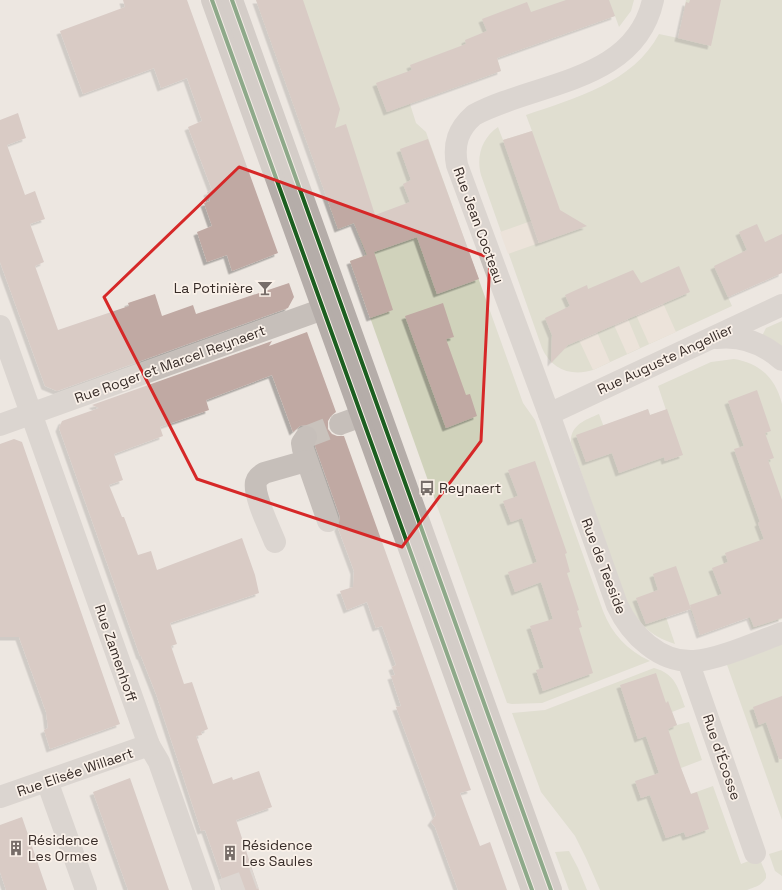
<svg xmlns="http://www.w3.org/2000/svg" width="782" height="890" viewBox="0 0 782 890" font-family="'Space Grotesk',sans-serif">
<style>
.green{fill:#d0d2bb}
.plaza{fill:#ebded0}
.building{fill:#c0a9a3;filter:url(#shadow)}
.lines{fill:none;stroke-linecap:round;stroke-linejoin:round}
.minor-tunnel{stroke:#c9c2bc;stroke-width:22;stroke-dasharray:22 11;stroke-linecap:butt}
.minor{stroke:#c6bfba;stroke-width:22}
.major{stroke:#b5ada9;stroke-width:22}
.cycleway-casing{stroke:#faf1e9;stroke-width:6}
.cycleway{stroke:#1b5e20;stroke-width:4}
.marked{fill:none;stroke:#d62828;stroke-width:3;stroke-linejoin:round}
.labels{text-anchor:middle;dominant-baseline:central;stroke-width:3.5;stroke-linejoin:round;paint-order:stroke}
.street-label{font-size:14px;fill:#372c28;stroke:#faf1e9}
.poi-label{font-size:14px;fill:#372c28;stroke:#faf1e9;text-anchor:start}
</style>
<defs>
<filter id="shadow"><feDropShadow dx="-3.5" dy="3.5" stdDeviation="0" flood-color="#0004"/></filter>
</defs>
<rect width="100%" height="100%" fill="#ede7e1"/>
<g class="green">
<path d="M256,0H634L631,11L619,27L615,16L497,58L501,71L410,104L416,123L426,132L523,403L535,420L603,611C612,634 627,650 650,661L542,703L512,704L507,703L350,261L366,255L354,223L338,229Z"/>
<path d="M686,0H782V272L728,297L732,306L593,370C571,377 551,369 542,348L481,175C476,156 482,138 498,127L503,140L532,131L526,115C575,98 633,83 659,34L678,38Z"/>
<polygon points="782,321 782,353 762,336 766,328"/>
<path d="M734,359C760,363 776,379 782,404V619L752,629L746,612L727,617L730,624L700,635L688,603L666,617L675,644C648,635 640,624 626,601L571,443C570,425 585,420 599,414L605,430L620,420L648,409L650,415L666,410L658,386L711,362Z"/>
<polygon points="782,643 782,820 726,662"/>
<path d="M654,668C676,674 678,688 685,707L672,712L677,725L689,722L702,760L681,768L686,782L682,784L685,796L713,786L741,864L759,857L766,874V878C761,886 755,887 747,890H600L586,858L575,836L541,792L512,713L545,710Z"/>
<polygon points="782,850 782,876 775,871 769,854"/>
<polygon points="569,851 578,868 587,890 569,890 555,852"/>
</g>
<g class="plaza">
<polygon points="531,221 539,243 508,254 500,232"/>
<polygon points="663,303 676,332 649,344 636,315"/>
<polygon points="628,319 640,348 627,354 614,325"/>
<polygon points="597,332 610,362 593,370 579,340"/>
</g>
<g class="building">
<polygon points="123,0 187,0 278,253 232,271 227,255 207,262 197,232 212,226 204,203 210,201 207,192 212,190 188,127 202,121 187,78 161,88 154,68 83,94 60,31 125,7"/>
<polygon points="256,0 303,0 340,109 335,128 346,124 375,215 410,202 403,184 411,180 400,149 428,139 479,279 437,294 417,237 374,252 393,310 370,318 350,261 367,255 354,223 338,229"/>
<polygon points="566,0 609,0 615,16 497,58 501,71 387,112 376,83 412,70 410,65 466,44 465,40 487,31 482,19 527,2 531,12"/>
<polygon points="690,0 721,0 711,46 678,38 686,2 689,3"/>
<polygon points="18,113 26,138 7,145 25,195 35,191 45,219 30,224 44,262 35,266 58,330 129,306 128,303 155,294 162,316 193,305 196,314 289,283 294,297 288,308 57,391 45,386 0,262 0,120"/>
<polygon points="532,131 560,210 587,226 539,243 503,140"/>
<polygon points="757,224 765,242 782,234 782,273 728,297 714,266 747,250 739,232"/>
<polygon points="679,266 690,292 568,345 551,363 552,335 545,318 570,306 565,295 587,285 588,289 633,270 641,283"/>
<polygon points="443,303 454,337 446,339 466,395 470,394 477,416 446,428 405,316"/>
<polygon points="307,332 336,412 331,416 328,421 328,429 332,434 337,436 344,436 471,790 460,793 480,846 490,842 507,890 458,890 435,827 431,822 436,815 396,707 401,706 391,676 395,675 392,667 396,665 382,626 376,628 367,602 347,610 340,591 353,587 354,571 338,528 340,517 315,446 318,438 317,432 313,427 306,425 300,426 293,432 272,375 206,400 209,410 160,427 163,436 114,454 123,480 109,485 122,517 124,517 138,555 151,551 157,570 242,538 255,575 259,593 170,623 177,644 171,646 184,684 192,682 208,729 201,732 202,735 196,736 213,784 232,777 233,780 259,771 272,807 236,820 259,890 226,890 205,830 201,831 156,694 141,656 140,656 59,428 62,421 99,408 92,405 272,341 269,346"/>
<polygon points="757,390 771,431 765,433 774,458 768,460 782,500 782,618 754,627 750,617 700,635 690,605 722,594 712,568 728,562 725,553 764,539 758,523 760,522 734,449 744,446 728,401"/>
<polygon points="648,409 650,415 667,409 683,455 665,461 664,457 619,473 612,453 586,462 576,435"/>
<polygon points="14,439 22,442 120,724 50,749 44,730 48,728 46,712 19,637 0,637 0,444"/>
<polygon points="535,461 567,553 565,554 570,572 567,573 579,610 577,611 582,627 579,628 593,673 543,691 536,670 544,668 530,626 553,619 541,582 515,592 508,572 537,562 522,518 511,522 503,501 518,496 508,470"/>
<polygon points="676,566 691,609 646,624 636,598 658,590 653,574"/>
<polygon points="656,673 666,703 668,701 677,725 668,729 681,768 691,794 697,792 709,829 686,837 684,832 666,838 650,795 641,798 635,781 659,773 646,736 638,739 620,685"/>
<polygon points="782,696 782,759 779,759 766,722 759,725 753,707"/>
<polygon points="130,778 169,890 128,890 93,792"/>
<polygon points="22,817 47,890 6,890 0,872 0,825"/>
</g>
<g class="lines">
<g class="minor-tunnel">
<polyline points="306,437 340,424"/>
<polyline points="222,890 255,878"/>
</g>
<g class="minor">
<path d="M653,0C635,83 535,82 474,115C458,129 453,144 457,165L549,414L617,605C631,635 660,663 694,661C720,659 757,642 782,633"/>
<polyline points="0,326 149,745 159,762 204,890"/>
<path d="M716,338C741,335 763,343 782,360"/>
<polyline points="549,414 782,305"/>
<polyline points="340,424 362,416"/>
<polyline points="0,425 340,303"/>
<polyline points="306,437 302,443 303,449 328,521"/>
<path d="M275,542C270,529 253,495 256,482C257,478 260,476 264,473L306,461"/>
<polyline points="688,661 755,853"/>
<polyline points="47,781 86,890"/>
<polyline points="0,797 149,745"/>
</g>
<g class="major">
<polyline points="212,0 532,890"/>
<polyline points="232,0 551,890"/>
</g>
<defs>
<g id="cycleway">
<polyline points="212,0 532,890"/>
<polyline points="232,0 551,890"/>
</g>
</defs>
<use href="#cycleway" class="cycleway-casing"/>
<use href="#cycleway" class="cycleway"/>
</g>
<path d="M0 0H782V890H0ZM239,167L490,258L481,441L402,547L197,479L104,297Z" fill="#ede7e1" fill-opacity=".55" fill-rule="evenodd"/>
<path class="marked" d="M239,167L490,258L481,441L402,547L197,479L104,297Z"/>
<defs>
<symbol id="bar-bare" viewBox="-9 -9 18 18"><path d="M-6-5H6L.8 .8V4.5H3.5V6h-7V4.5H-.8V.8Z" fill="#776d69" stroke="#faf1e9" stroke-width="2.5" paint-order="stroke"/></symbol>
<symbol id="bus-bare" viewBox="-9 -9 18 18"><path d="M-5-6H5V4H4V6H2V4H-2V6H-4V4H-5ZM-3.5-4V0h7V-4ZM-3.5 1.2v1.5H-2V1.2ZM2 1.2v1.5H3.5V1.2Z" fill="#776d69" stroke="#faf1e9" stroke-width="2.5" paint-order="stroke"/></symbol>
<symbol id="building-bare" viewBox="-9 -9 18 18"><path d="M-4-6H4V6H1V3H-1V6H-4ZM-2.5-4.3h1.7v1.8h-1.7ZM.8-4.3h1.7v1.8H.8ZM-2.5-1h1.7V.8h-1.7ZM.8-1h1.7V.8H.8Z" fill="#776d69" stroke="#faf1e9" stroke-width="2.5" paint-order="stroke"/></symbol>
</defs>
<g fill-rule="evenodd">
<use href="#bar-bare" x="254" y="277" width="22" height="22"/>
<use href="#bus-bare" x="416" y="477" width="22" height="22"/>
<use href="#building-bare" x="5" y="837" width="22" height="22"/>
<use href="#building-bare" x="219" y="842" width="22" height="22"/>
</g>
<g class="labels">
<g class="street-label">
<text transform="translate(479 225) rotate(70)">Rue Jean Cocteau</text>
<text transform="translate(665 359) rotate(-25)">Rue Auguste Angellier</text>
<text transform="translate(170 364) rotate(-20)">Rue Roger et Marcel Reynaert</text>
<text transform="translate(604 566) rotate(69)">Rue de Teeside</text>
<text transform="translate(116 653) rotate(71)">Rue Zamenhoff</text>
<text transform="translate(722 757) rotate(71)">Rue d'Écosse</text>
<text transform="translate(75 772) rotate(-19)">Rue Elisée Willaert</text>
</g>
<g class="poi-label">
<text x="253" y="288" text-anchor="end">La Potinière</text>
<text x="439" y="488">Reynaert</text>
<text x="28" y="840">Résidence<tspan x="28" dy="16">Les Ormes</tspan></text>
<text x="242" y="845">Résidence<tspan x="242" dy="16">Les Saules</tspan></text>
</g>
</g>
</svg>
